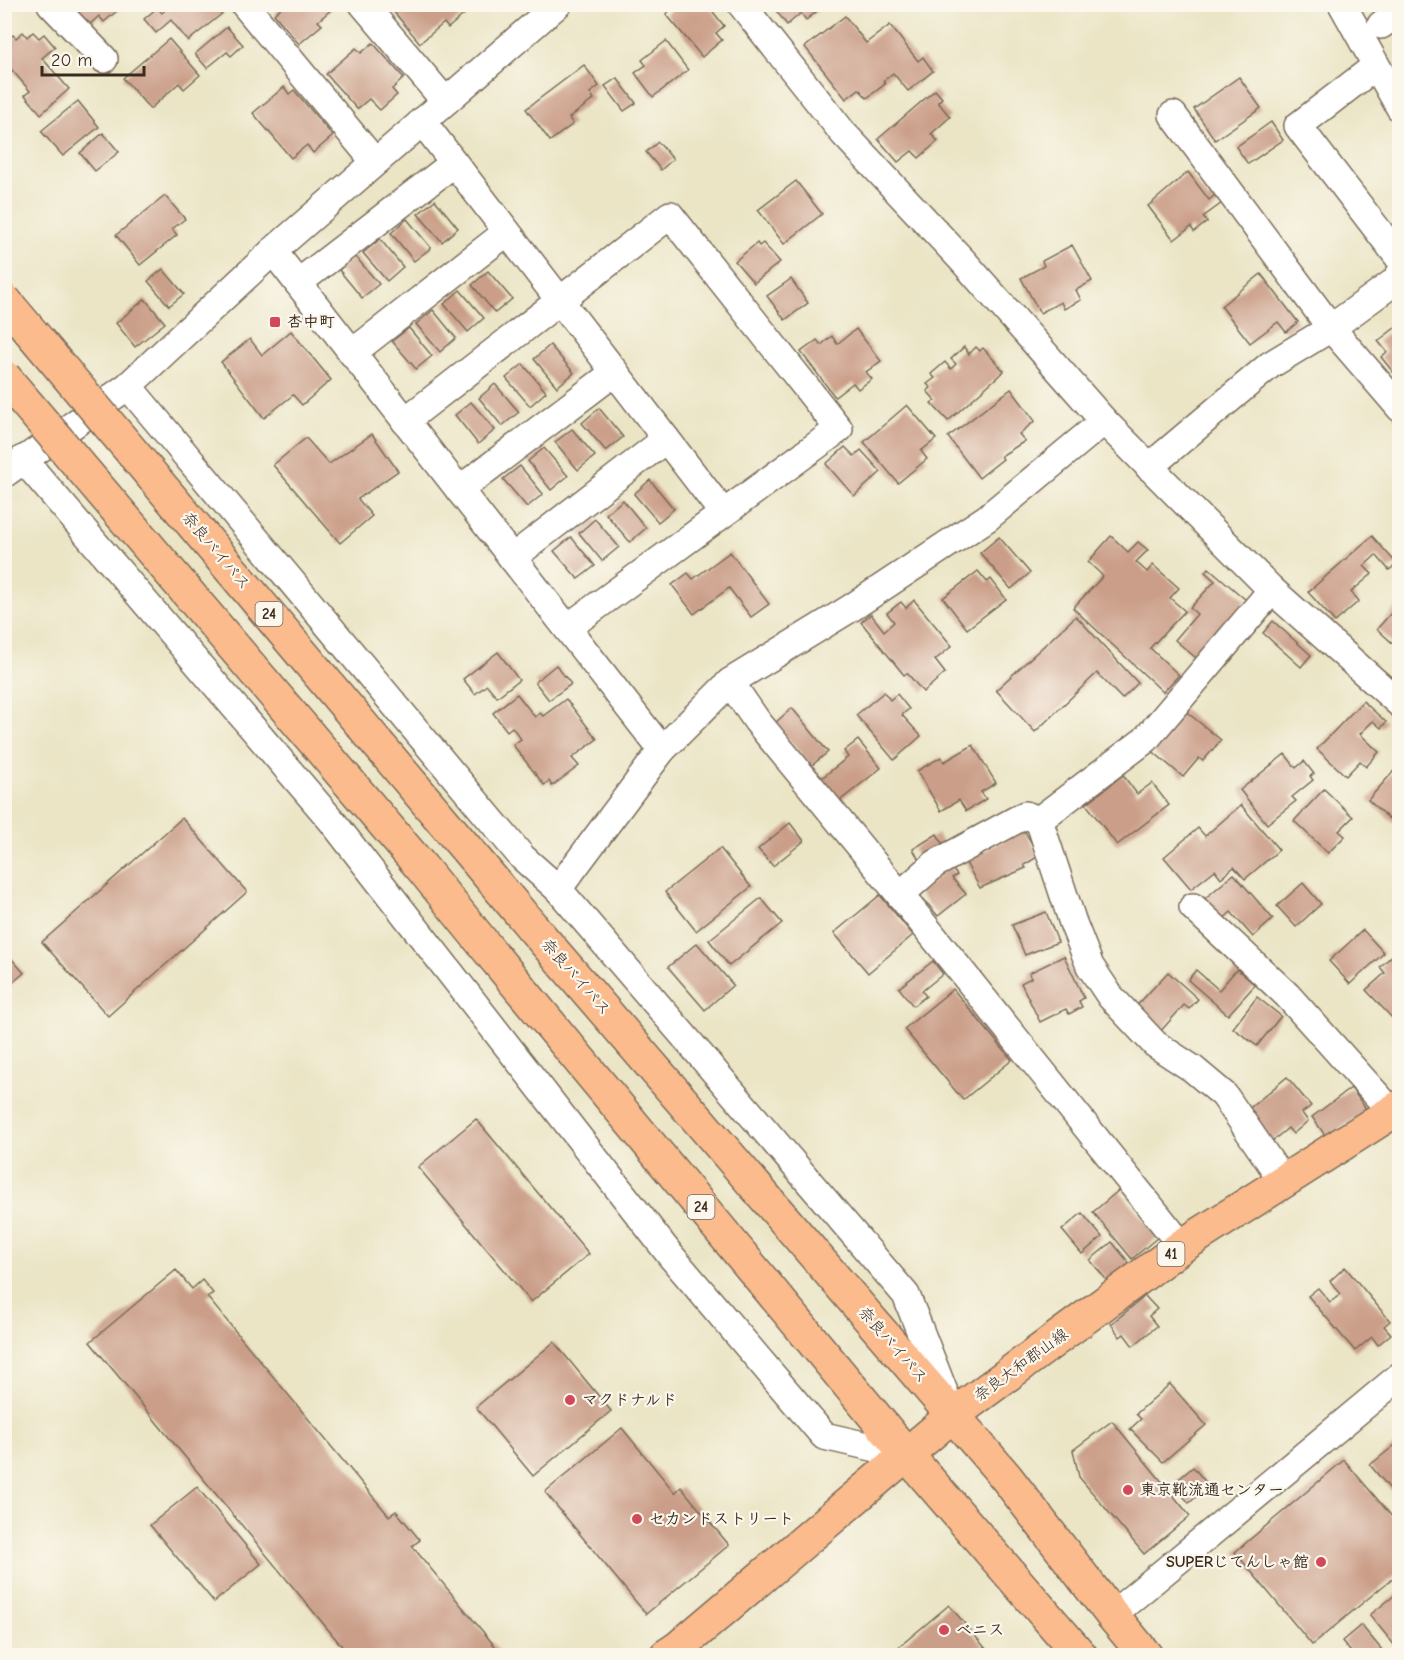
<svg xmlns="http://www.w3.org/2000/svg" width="1404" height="1660" viewBox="0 0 1404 1660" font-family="'Comic Neue','Klee One',sans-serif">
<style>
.building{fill:#ca9e88}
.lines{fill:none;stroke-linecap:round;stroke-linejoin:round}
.minor-casing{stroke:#796b59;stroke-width:30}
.primary-casing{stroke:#796b59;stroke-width:36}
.trunk-casing{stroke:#796b59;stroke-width:36}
.minor{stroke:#fff;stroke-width:27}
.primary{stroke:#fbbb8c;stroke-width:33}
.trunk{stroke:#fbbb8c;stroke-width:33}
.trunk-bridge-casing{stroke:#796b59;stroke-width:36;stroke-linecap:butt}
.trunk-bridge{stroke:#fbbb8c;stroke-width:33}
.poi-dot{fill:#d1495b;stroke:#fbf7ec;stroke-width:2}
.labels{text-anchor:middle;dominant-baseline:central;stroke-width:4.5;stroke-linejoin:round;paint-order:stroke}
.shield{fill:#fbf7ec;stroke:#75685c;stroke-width:1.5}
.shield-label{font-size:15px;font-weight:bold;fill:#3b2a1e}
.poi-label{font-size:16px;font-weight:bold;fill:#3b2a1e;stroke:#fbf7ec;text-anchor:start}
.street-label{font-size:16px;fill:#3b2a1e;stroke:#fbf7ec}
</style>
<rect width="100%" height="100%" fill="#fbf7ec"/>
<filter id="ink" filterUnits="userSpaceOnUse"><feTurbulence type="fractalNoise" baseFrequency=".0167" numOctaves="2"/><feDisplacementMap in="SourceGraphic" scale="12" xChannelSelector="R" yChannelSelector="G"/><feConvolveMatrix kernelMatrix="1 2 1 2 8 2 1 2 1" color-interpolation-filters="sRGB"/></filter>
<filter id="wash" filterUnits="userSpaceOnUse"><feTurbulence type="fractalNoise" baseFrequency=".008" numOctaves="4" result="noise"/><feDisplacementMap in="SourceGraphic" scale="24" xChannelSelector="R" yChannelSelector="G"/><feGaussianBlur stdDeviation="1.35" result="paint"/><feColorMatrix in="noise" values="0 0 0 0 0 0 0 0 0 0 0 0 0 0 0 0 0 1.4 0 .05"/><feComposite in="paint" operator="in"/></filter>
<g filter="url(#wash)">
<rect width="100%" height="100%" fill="#ebe5c6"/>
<g id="blocks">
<g class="building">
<polygon points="68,4 125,4 104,22 99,16 87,27"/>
<polygon points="172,4 224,4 228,9 188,41 171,20 156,33 144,19 157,8 162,13"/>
<polygon points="285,4 331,4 332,9 318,21 322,25 299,44 274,14"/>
<polygon points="403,4 461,4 467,12 448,28 444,23 420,43 394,12"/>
<polygon points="678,4 707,4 724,26 716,33 722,40 702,57 666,14"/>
<polygon points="771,4 818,4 821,8 806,20 801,13 787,25"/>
<polygon points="845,16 866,43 890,25 918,61 923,57 933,71 908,91 893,73 883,81 885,84 867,98 859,89 846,99 805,47"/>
<polygon points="227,27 243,45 231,56 227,52 207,68 195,54"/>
<polygon points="23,32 27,37 33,32 39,38 44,34 55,47 42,58 69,89 41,114 25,95 30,91 4,61 4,43 13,35 16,38"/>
<polygon points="169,39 200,75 184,89 179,83 150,109 123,78"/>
<polygon points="666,41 688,70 653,97 635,73 646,65 642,60"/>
<polygon points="373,43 404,78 392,89 397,95 380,110 369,99 357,109 326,74 356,48 361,53"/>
<polygon points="584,65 599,86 590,93 594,99 569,118 573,124 550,141 526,109"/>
<polygon points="1239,77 1261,108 1215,140 1194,109"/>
<polygon points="617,78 636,103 624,111 605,86"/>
<polygon points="284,87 289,94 294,90 333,136 313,153 307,145 291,158 253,113"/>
<polygon points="935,90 942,98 938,102 950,117 931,134 938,141 919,158 912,151 898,162 878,139"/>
<polygon points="78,101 99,127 63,156 41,131"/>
<polygon points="1271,122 1283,140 1248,164 1236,147"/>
<polygon points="103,133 119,152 95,171 80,153"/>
<polygon points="658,142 673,159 661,170 646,152"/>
<polygon points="1188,172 1209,200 1215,195 1222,203 1203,217 1207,222 1194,232 1191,227 1174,240 1148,206"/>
<polygon points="796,181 822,214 784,244 758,210"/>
<polygon points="165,196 185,219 172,229 177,235 140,265 116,235"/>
<polygon points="435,200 458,228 442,242 418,214"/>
<polygon points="407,219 431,248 414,261 391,233"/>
<polygon points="380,239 403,267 387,281 363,253"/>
<polygon points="757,243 759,246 763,243 780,262 754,283 735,261"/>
<polygon points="1072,245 1092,281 1076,290 1081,300 1064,309 1061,302 1040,313 1021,278 1044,266 1042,261"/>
<polygon points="355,256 379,284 362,298 339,270"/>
<polygon points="163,269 184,294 169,306 148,281"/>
<polygon points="488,271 512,299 495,313 472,285"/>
<polygon points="1261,274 1298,322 1286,332 1278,322 1250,343 1221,306"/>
<polygon points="791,279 808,303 785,320 767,296"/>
<polygon points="460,290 484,318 468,332 444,304"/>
<polygon points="145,299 165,323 135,347 116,323"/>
<polygon points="433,310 456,338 440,352 416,324"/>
<polygon points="1400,324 1400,374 1396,370 1393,372 1381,357 1387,352 1378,341"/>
<polygon points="409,328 432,356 416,369 392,341"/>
<polygon points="856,329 881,361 866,372 872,379 858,389 853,383 835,397 801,352 817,340 821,345 832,336 837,344"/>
<polygon points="291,331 331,380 302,405 293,395 264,418 221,362 250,339 262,355"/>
<polygon points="550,345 574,373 557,387 534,359"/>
<polygon points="964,347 969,354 976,347 980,351 983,348 1004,371 948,421 931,403 935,400 927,391 931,388 927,384 935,378 931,374 945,362 951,369 956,364 951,359"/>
<polygon points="523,364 546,392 530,406 506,378"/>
<polygon points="495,384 519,412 502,426 479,398"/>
<polygon points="1011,389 1035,421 1019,434 1025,441 1001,456 1003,459 979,478 948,437"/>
<polygon points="471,402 495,430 478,444 455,415"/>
<polygon points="907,405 936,439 921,451 927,459 898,483 864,442"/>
<polygon points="599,408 623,437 606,451 582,423"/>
<polygon points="572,429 595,456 578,470 555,442"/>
<polygon points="372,434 398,471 358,499 372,516 340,543 273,465 306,438 329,464"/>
<polygon points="845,447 854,456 861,450 881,472 854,496 826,464"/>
<polygon points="544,448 568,476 551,490 528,461"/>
<polygon points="520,466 543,494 527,507 503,479"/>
<polygon points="650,480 674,509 658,522 634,494"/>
<polygon points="623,500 646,528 630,542 606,514"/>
<polygon points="595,519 619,547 602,561 579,533"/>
<polygon points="1111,536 1128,552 1138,542 1148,550 1136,562 1147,572 1153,565 1179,588 1170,598 1185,611 1150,648 1179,675 1163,692 1073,608 1103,576 1088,562"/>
<polygon points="1372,536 1397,564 1389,570 1376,555 1364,566 1372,574 1351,592 1359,601 1335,622 1308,592"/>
<polygon points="571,537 595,566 578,579 554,551"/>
<polygon points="999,537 1030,573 1011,589 980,553"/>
<polygon points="730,552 769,604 751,617 729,588 694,614 672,585 688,573 693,579"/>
<polygon points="1209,568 1246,600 1196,658 1175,640 1197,614 1190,608 1215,581 1205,572"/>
<polygon points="978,571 987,582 991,579 1006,599 967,629 943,598"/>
<polygon points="914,600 952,646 935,660 945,673 923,692 907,673 904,675 861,622 871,614 884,631 894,622 887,613 901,602 906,608"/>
<polygon points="1400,603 1400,650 1377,629"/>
<polygon points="1076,616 1138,683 1122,699 1097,673 1035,732 996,690"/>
<polygon points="1273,621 1311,655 1301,667 1263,633"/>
<polygon points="498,652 519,680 497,697 487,685 475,694 463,679"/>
<polygon points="556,665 571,684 549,700 535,682"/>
<polygon points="884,692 890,700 897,694 909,709 902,715 921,736 894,760 856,715"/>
<polygon points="517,694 535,717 540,713 543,716 566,699 597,739 572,758 579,766 552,786 549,781 544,785 513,745 521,739 512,727 507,731 493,713"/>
<polygon points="1363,701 1386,722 1381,728 1373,721 1360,734 1379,752 1366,767 1360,761 1346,776 1317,749"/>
<polygon points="792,708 828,752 811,766 775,723"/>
<polygon points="1183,709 1221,740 1203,761 1199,758 1183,777 1150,749"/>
<polygon points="858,740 881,768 837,803 819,780 848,757 844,751"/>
<polygon points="973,745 996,783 981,792 986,799 966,811 959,800 941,811 917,771 941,757 944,762"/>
<polygon points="1285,754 1296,768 1304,761 1314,774 1310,776 1313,780 1292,797 1296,801 1267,824 1240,790"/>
<polygon points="1400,764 1400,821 1396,825 1368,800"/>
<polygon points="1123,775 1137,794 1152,783 1169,805 1117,845 1086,804"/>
<polygon points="1324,789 1353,817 1339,831 1345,836 1328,853 1294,821"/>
<polygon points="1241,805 1279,850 1245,879 1234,867 1221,878 1215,870 1191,889 1164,857 1198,828 1205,836"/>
<polygon points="182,818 247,892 108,1016 42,942"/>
<polygon points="790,823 804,841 773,866 758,849"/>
<polygon points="1024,830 1039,856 1024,865 1026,868 980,888 965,861"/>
<polygon points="937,834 946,849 922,865 913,849"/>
<polygon points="720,848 751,887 696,931 665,892"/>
<polygon points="950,866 957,875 952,878 966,894 938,916 919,894"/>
<polygon points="1234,874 1273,919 1253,937 1231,912 1220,922 1202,901"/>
<polygon points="1303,883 1321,904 1296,927 1277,906"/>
<polygon points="880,895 913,935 868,973 834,933"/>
<polygon points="761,898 782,923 729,966 709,940"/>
<polygon points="1046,912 1058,942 1025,955 1012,925"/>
<polygon points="1363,930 1384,953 1350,984 1329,961"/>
<polygon points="697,943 733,985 705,1010 668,967"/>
<polygon points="4,950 24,973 4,990"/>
<polygon points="1398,950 1400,1017 1395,1021 1366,990 1385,973 1380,967"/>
<polygon points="1064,956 1084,998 1079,1001 1082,1007 1069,1014 1066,1009 1040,1022 1021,983 1031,978 1029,973"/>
<polygon points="933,961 943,974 922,991 926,996 913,1006 899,988"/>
<polygon points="1237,969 1255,985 1228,1015 1188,980 1196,970 1219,990"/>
<polygon points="1168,972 1198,999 1189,1009 1184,1005 1158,1034 1132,1011"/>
<polygon points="953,989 1012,1060 963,1100 904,1029"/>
<polygon points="1257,997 1281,1016 1257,1046 1233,1028"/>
<polygon points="1287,1077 1311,1106 1302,1113 1308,1121 1293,1134 1288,1128 1271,1142 1245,1112"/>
<polygon points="1351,1088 1367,1110 1327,1138 1312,1117"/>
<polygon points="476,1119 589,1254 531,1302 418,1167"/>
<polygon points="1119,1190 1158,1237 1132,1259 1093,1212"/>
<polygon points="1082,1213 1102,1237 1082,1254 1062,1230"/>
<polygon points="1112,1242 1131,1265 1109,1283 1090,1260"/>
<polygon points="1345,1267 1390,1321 1384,1326 1391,1334 1378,1345 1372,1337 1355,1351 1308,1296 1318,1288 1330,1302 1341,1294 1330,1281"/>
<polygon points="176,1270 192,1289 202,1280 213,1293 207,1297 389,1516 396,1511 420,1540 412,1546 503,1656 350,1656 90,1342"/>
<polygon points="1145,1296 1157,1309 1149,1316 1157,1326 1133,1346 1124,1334 1120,1337 1111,1324"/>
<polygon points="554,1342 611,1411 533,1476 476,1407"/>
<polygon points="1170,1384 1206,1425 1163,1462 1130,1429 1141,1419 1136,1414"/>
<polygon points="1112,1421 1190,1516 1144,1554 1079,1477 1073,1450"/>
<polygon points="622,1428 675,1493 681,1487 729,1545 646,1614 545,1492"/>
<polygon points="1400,1441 1400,1501 1370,1465"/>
<polygon points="1344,1460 1400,1526 1400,1572 1312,1645 1235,1552"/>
<polygon points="1193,1467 1209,1486 1189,1503 1173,1484"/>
<polygon points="197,1487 261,1564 214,1602 150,1525"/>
<polygon points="1400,1591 1400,1652 1370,1615"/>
<polygon points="949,1605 992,1656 888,1656"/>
<polygon points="1361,1625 1387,1656 1354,1656 1342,1641"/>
</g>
</g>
</g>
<g filter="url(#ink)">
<use href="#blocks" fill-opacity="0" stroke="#796b59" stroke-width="1.5"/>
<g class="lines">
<defs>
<g id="minor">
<polyline points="51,4 104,59"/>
<polyline points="244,4 375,162"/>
<polyline points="363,4 445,101"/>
<polyline points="741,4 844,134 963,261 1104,421 1272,590 1400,704"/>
<polyline points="1342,4 1400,108"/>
<polyline points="1381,25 1400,12"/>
<polyline points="1376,66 1298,126 1400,259"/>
<polyline points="1173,115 1331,328 1400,408"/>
<polyline points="422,121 723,513"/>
<polyline points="273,251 662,750"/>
<polyline points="298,283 454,163"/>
<polyline points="352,353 507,232"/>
<polyline points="128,386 522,857 558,889 906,1295 948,1402"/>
<polyline points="405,421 670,215 839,429 567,628"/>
<polyline points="23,459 332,821 671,1256 824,1436 907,1455"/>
<polyline points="1149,467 1270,365 1331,328 1394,282 1400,274"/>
<polyline points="4,474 128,386 273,251 558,4"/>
<polyline points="459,490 615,372"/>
<polyline points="512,558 666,439"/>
<polyline points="1272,590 1145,740 1039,820 1073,923 1090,966 1110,996 1155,1044 1193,1069 1224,1095 1283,1181"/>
<polyline points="730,682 757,721 900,895 1182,1246"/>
<polyline points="558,889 662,750 730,682 851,608 987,518 1104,421"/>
<polyline points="900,895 935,864 1025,815 1039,820"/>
<polyline points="1193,907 1287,995 1392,1112"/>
<polyline points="1112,1615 1400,1376"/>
</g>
<polyline id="primary" points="666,1656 678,1648 953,1415 1182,1246 1400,1107"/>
<g id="trunk">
<polyline points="533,928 1006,1477 1112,1615 1146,1656"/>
<polyline points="495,958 907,1455 1081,1656"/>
</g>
</defs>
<use href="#minor" class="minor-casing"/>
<use href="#primary" class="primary-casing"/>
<use href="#trunk" class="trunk-casing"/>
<use href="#minor" class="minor"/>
<use href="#primary" class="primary"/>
<use href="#trunk" class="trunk"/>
<defs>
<g id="trunk-bridge">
<polyline points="4,300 533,928"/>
<polyline points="4,377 422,868 495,958"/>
</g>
</defs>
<use href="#trunk-bridge" class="trunk-bridge-casing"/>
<use href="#trunk-bridge" class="trunk-bridge"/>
</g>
</g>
<g class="poi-dot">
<rect x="269" y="316" width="12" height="12" rx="3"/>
<circle cx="570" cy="1400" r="6"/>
<circle cx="1128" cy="1490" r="6"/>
<circle cx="637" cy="1519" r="6"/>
<circle cx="1321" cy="1562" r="6"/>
<circle cx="944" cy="1630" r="6"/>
</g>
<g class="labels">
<g class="shield">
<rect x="255.5" y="602" width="27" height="24" rx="4.5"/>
<rect x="687.5" y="1195" width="27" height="24" rx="4.5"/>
<rect x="1157.5" y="1242" width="27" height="24" rx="4.5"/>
</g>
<g class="shield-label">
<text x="269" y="614">24</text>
<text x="701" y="1207">24</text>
<text x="1171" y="1254">41</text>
</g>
<g class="poi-label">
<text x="287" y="322">杏中町</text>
<text x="582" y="1400">マクドナルド</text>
<text x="1140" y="1490">東京靴流通センター</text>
<text x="649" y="1519">セカンドストリート</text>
<text x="1309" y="1562" text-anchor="end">SUPERじてんしゃ館</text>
<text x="956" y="1630">ベニス</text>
</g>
<g class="street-label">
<text transform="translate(216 551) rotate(50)">奈良バイパス</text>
<text transform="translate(576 977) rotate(49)">奈良バイパス</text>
<text transform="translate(893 1345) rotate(49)">奈良バイパス</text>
<text transform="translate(1021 1365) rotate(-36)">奈良大和郡山線</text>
</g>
</g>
<rect width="1404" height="1660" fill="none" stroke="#fbf7ec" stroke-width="24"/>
<path d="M42 66v9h102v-9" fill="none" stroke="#3b2a1e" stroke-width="3"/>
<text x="51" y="66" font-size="18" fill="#3b2a1e" stroke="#fbf7ec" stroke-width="4.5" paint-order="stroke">20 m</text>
</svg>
